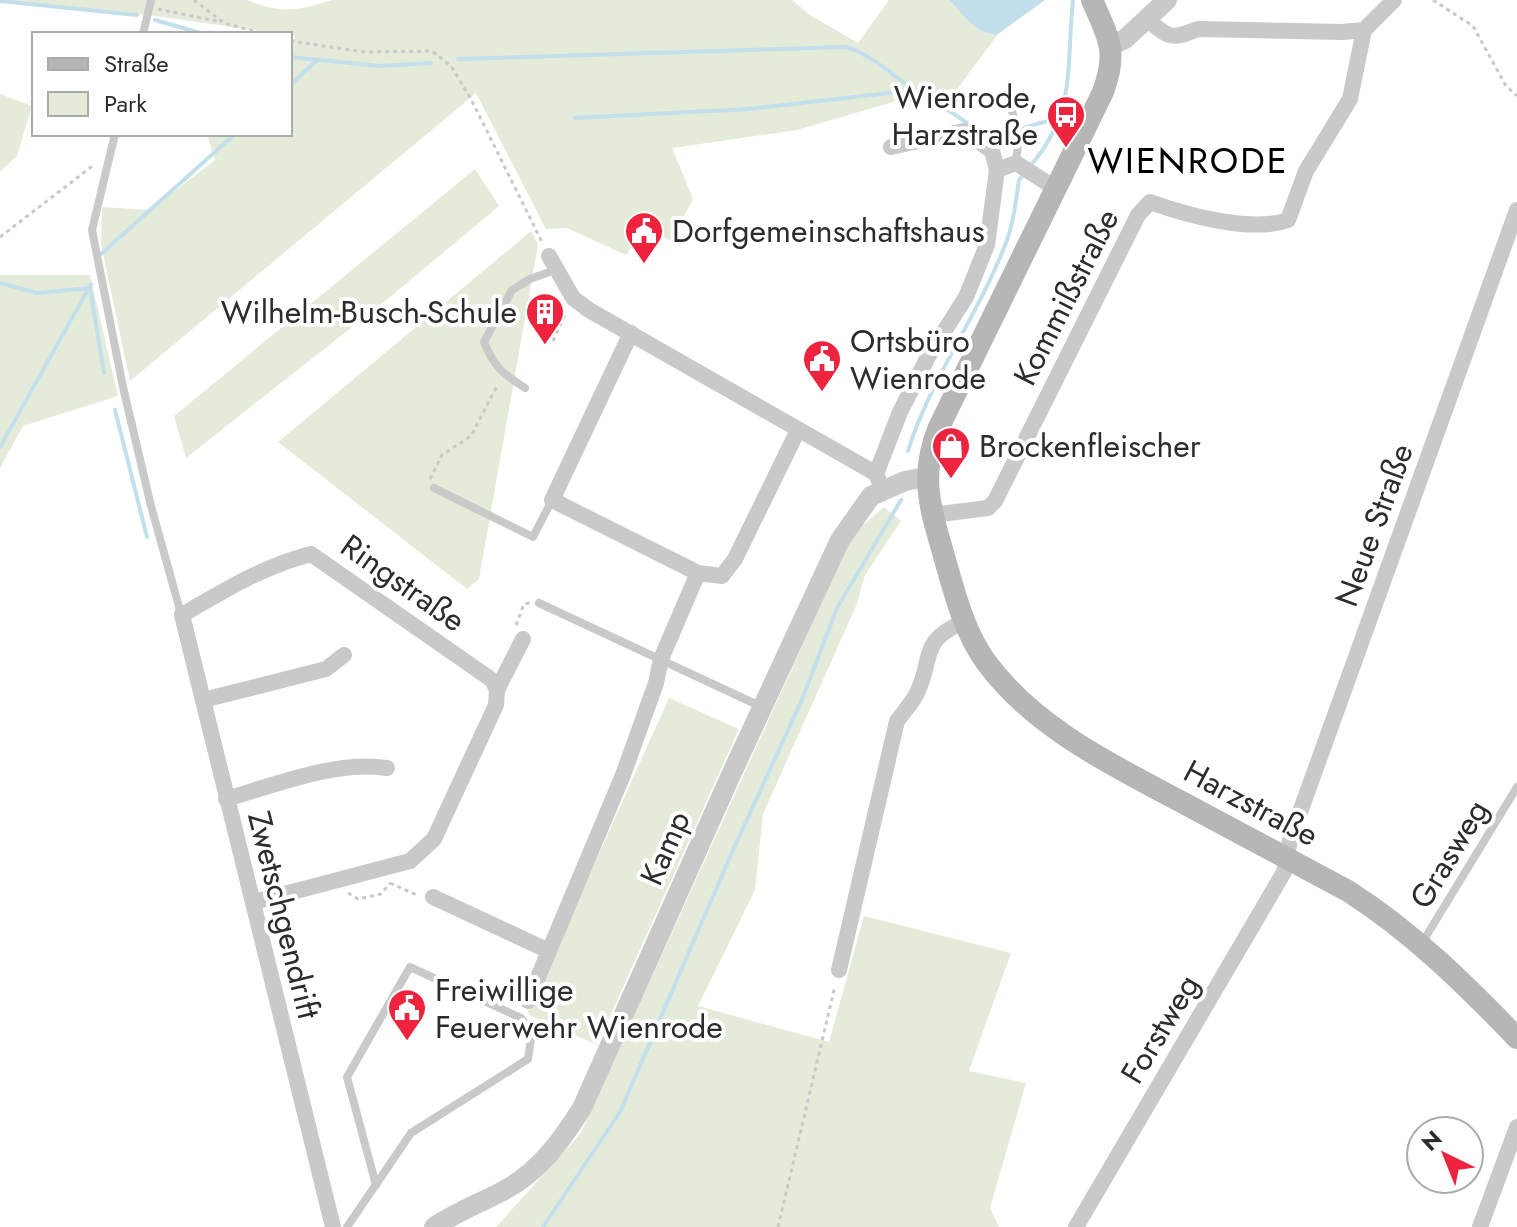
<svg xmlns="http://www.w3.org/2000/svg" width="1517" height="1227" viewBox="0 0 1517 1227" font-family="Jost,sans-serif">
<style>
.green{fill:#e4ebd8}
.water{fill:#c3dfec}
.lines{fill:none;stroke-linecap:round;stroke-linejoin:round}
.stream{stroke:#c3dfec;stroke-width:4}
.path{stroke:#c9c9c9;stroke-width:3;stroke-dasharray:4 4;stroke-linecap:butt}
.service{stroke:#c9c9c9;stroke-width:8}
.minor{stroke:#c9c9c9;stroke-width:16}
.tertiary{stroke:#c9c9c9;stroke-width:20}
.secondary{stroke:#b6b6b6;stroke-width:22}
.labels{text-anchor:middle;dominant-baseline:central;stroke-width:8;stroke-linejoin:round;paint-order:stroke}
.poi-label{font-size:32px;fill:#2c2c2c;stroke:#fff;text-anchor:start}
.street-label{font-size:32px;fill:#2c2c2c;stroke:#fff}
.quarter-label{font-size:36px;letter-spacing:2px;fill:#000;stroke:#fff}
</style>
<rect width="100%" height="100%" fill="#fff"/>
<g class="green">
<path d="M0,0H247C282,14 297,11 332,0H792L810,15L858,43L889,0H949C963,14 976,36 998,34L955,92L924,93L797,130L672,148L693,199L670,241L645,226L626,255L567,228L546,229L476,93L130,381L101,244L102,207L150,210L215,160L207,134H290V50L295,36L142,14Z"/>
<polygon points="0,94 32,106 17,156 0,172"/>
<polygon points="475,169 499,206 385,301 186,458 174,416"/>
<polygon points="531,231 538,245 479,579 467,589 278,442"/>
<polygon points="0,275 90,275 118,396 23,426 0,468"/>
<polygon points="884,507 901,521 865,575 856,606 763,814 755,890 698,1006 829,1042 864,916 1011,953 969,1071 1026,1083 990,1208 999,1227 496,1227 581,1133 853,534"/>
<polygon points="669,698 739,729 597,1045 527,1014"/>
</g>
<path class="water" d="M949,0H1045L998,34C976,36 963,14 949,0Z"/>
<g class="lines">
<g class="stream">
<polyline points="0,1 137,15"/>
<polyline points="155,20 204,34"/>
<polyline points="290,57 380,66 431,63"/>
<path d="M458,59L846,47C872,55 893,76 916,91C936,104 957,113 974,129"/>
<polyline points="290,85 317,60"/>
<polyline points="575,118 749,109 915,90"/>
<polyline points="984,137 986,139 1061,117"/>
<path d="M1031,165C1077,112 1066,64 1073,0"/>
<polyline points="101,254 235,134"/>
<polyline points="0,283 37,293 90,288 104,373"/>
<polyline points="115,410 147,537"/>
<polyline points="0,447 91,284"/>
<path d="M908,451C931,377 980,313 1007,240C1014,222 1016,200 1019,180L1023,175"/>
<polyline points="543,1227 620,1112 733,850 801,702 837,608 901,500"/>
</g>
<g class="path">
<polyline points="194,0 224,23 264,34"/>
<polyline points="1433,0 1473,26 1506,86 1517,96"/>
<polyline points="158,9 221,22"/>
<polyline points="290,41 365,52 432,51 451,66 471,99 542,242"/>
<polyline points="0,237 95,164"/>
<polyline points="553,341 566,312"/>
<polyline points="430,479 442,455 471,436 498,384"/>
<polyline points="516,625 524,604 530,603"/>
<polyline points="390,883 419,896"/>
<polyline points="348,893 358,899 381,894 390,883"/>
<polyline points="778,1227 835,986"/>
</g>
<g class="service">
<polyline points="143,34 151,0"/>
<polyline points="1007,95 1019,134 1016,163"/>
<polyline points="115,134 92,230 123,387 151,506 181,614"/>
<path d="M525,388C503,374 494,367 484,342L512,290L530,279L555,270"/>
<polyline points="434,488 533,537 552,500"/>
<polyline points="539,603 762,707"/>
<polyline points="1422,943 1517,787"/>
<polyline points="347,1227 411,1133 528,1059 532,1032 521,1018 410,967 347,1077 376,1185"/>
</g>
<g class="minor">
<path d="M1147,19C1169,38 1171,40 1198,29L1342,32L1364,30L1394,0"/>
<polyline points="997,170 1016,163 1055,188"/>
<polyline points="549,256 573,298 589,310 868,469 876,474 879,481"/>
<polyline points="631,333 552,500 698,573 722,576 735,559 798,430"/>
<polyline points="876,474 900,412 929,355 966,297 987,245 997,170 992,151 964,131 891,147"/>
<path d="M932,515L988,508L995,501L1138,215L1150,202C1186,215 1251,233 1288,220L1306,171L1350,99L1364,30"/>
<polyline points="497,690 523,639"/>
<polyline points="203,700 326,669 344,655"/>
<path d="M226,799C275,785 337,760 387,768"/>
<polyline points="433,897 549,951"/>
<path d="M254,902L410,861L434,839L496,705L497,690L492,680L311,554C264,566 223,591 182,615L333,1227"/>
<path d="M839,970L897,721C903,713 911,704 916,695C935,658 917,642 965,621"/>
<polyline points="528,1001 623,775 656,683 661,659 698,573"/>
<polyline points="1076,1227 1284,872 1290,840 1517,210"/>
<polyline points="1480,1227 1517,1127"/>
</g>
<g class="tertiary">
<polyline points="1111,45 1125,39 1167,0"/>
<path d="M434,1227C455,1213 478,1204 501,1192C538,1173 560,1143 582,1108L730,777L840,540L871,496L905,481L926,477"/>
</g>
<path class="secondary" d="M1092,0C1109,39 1118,51 1103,92L939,427C919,476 930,507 944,556C954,591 964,632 986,662C1033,726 1108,763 1176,799C1233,830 1291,860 1348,891C1412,932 1464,983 1517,1038"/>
</g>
<defs>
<symbol id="bus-pin" viewBox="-11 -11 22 30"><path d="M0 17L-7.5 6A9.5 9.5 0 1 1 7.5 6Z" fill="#ee243f" stroke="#fff"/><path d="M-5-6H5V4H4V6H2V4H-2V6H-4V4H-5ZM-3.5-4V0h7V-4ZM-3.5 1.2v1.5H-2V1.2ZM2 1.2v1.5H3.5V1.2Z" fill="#fff"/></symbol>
<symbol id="civic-pin" viewBox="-11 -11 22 30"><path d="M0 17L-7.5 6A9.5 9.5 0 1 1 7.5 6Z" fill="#ee243f" stroke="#fff"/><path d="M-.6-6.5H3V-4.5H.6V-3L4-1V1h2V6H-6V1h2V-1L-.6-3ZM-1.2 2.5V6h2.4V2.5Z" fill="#fff"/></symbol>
<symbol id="building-pin" viewBox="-11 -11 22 30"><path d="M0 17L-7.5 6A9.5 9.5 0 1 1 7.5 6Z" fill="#ee243f" stroke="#fff"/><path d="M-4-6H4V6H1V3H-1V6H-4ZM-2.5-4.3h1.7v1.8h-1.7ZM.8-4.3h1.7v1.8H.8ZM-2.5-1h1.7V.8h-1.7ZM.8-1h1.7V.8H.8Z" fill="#fff"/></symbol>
<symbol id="shop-pin" viewBox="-11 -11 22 30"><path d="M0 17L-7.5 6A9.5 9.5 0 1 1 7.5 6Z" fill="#ee243f" stroke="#fff"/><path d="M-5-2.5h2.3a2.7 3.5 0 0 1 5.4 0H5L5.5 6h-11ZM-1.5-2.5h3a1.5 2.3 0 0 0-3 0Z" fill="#fff"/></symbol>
</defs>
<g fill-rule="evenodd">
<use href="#bus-pin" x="1044" y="93" width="44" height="60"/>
<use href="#civic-pin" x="622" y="209" width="44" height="60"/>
<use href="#building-pin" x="523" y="290" width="44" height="60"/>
<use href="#civic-pin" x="800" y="337" width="44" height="60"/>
<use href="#shop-pin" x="929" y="424" width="44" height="60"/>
<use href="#civic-pin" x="385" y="986" width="44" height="60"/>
</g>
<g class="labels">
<g class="poi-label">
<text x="1038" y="97" text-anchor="end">Wienrode,<tspan x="1038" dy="37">Harzstraße</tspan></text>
<text x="672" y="231">Dorfgemeinschaftshaus</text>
<text x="517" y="312" text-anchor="end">Wilhelm-Busch-Schule</text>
<text x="850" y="341">Ortsbüro<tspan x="850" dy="37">Wienrode</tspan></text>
<text x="979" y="446">Brockenfleischer</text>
<text x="435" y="990">Freiwillige<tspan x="435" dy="37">Feuerwehr Wienrode</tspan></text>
</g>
<g class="street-label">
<text transform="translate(1066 297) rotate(-63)">Kommißstraße</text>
<text transform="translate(1374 525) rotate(-70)">Neue Straße</text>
<text transform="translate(403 583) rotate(35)">Ringstraße</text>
<text transform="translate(1251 803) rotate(28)">Harzstraße</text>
<text transform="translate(665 848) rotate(-66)">Kamp</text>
<text transform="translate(1449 854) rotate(-59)">Grasweg</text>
<text transform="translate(284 915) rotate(76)">Zwetschgendrift</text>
<text transform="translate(1160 1029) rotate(-59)">Forstweg</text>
</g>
<g class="quarter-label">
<text x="1188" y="160">WIENRODE</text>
</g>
</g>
<rect x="32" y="32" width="260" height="104" fill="#ffffff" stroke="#ababab" stroke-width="2"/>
<rect x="48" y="58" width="40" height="12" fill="#b6b6b6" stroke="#ababab" stroke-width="2"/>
<text x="104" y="72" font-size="24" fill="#2c2c2c">Straße</text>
<rect x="48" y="92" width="40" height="24" fill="#e4ebd8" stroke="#ababab" stroke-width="2"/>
<text x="104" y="112" font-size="24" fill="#2c2c2c">Park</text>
<g transform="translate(1445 1155) rotate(317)"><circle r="38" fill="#ffffff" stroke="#ababab" stroke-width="2"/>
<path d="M0-6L14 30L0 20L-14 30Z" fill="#ee243f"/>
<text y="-12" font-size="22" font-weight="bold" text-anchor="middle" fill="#2c2c2c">N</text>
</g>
</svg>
